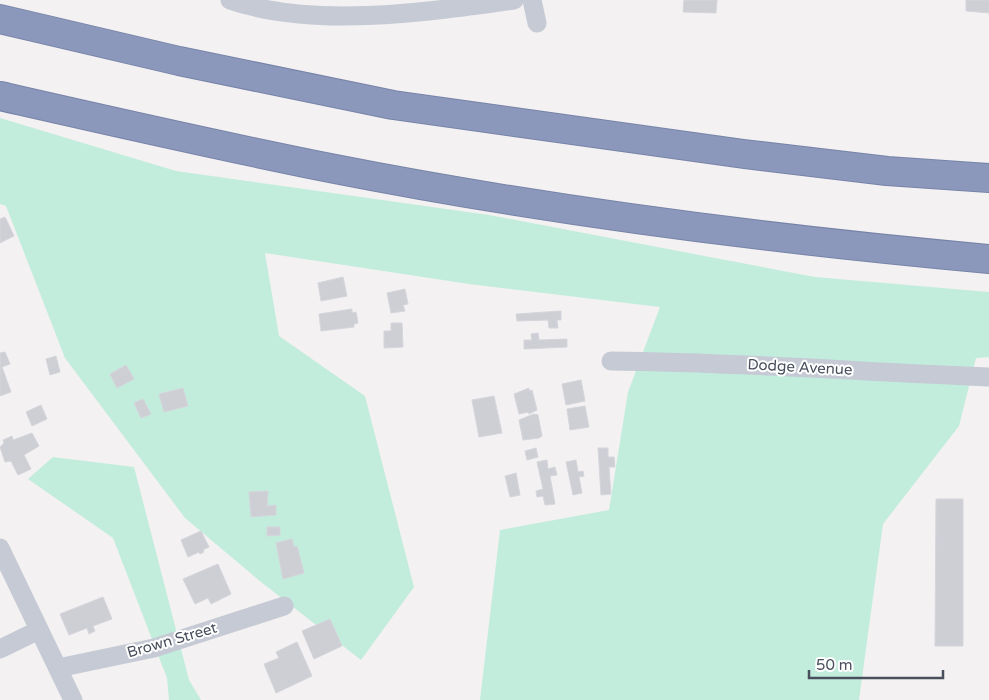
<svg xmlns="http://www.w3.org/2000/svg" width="989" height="700" viewBox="0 0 989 700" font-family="'Varela Round',sans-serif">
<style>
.green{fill:#c2eddd}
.building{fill:#cecfd5;stroke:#d5d5dc}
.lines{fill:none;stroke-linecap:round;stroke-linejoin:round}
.motorway-casing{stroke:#7783a8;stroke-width:30}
.minor{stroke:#c5cad4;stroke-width:19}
.motorway{stroke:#8b98bc;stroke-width:28}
.labels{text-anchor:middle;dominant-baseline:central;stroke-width:4;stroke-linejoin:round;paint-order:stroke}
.street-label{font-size:15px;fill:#494f5d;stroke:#fff}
</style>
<rect width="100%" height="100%" fill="#f3f1f1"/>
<g class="green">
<polygon points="0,118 176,171 489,215 815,277 989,292 989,357 976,358 959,426 883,524 859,700 480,700 500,530 609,510 628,392 660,307 469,284 265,253 279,336 365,396 414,587 361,660 261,582 185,518 65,358 6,206 0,204"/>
<polygon points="53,457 134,467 189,680 201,700 169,700 167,678 113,538 28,479"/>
</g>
<g class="building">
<polygon points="684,0 717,0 716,13 683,12"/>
<polygon points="966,0 989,0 989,13 966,11"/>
<polygon points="5,217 14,236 0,243 0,219"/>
<polygon points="343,277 347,296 321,301 318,283"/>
<polygon points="405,289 408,304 403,305 405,311 391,313 387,293"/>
<polygon points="352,309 352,313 356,312 358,323 354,324 354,327 321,331 319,314"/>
<polygon points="561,311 561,320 557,320 558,328 549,328 548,320 517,321 516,314"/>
<polygon points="391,323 402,323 403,347 384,348 384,331 391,331"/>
<polygon points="538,333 539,340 567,339 567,347 524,349 524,340 532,340 531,334"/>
<polygon points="5,352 10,364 2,367 11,392 0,396 0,353"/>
<polygon points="56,356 60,372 50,375 46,359"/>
<polygon points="126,365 134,379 117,388 110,374"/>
<polygon points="581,380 585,401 566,405 562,384"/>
<polygon points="183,388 188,406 164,412 159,394"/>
<polygon points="529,388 529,391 532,390 537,410 529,414 528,412 519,414 514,394"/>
<polygon points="494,396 502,433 479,437 472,400"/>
<polygon points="143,399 151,414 141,418 134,403"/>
<polygon points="41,405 47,419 32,426 26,412"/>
<polygon points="585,406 589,427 570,430 567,409"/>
<polygon points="534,414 538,415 542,436 539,438 523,440 519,420"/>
<polygon points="32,433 39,446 24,455 31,469 18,475 11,461 5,462 0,447 4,443 3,440 12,436 13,440"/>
<polygon points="536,448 538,457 527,460 525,451"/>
<polygon points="598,448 608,448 608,457 614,457 615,467 609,467 611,494 601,495"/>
<polygon points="547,460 548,469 555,467 557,475 550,476 555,504 545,505 543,496 537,497 536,491 543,489 537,462"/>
<polygon points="576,460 578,472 583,471 584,476 579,477 582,493 573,495 566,462"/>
<polygon points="516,473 520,495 510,497 505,476"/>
<polygon points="268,491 267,506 276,505 276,515 251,517 249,492"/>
<polygon points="936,499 963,499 963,646 935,646"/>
<polygon points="267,527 280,527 280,535 267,536"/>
<polygon points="201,531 209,547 203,550 204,552 200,554 199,552 188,557 181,540"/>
<polygon points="292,539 294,547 297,546 304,573 283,579 276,543"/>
<polygon points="218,564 231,594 211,604 208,598 195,604 183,579"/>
<polygon points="103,597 112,619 93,626 95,631 89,634 87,628 69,635 60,614"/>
<polygon points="330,619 342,646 314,659 302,631"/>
<polygon points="297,642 312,676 276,693 264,664 279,658 276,652"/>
</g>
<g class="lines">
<defs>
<g id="motorway">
<polyline points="0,19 179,61 393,105 744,154 887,171 989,178"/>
<path d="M0,96C110,121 219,146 330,168C548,211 768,239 989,259"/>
</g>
</defs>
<use href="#motorway" class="motorway-casing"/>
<g class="minor">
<path d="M230,0C313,29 428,12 514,0"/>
<polyline points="532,0 537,23"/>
<path d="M611,361C737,362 863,372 989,377"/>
<polyline points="0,548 73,700"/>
<polyline points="0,649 39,630"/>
<polyline points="58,668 154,648 284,606"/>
</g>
<use href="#motorway" class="motorway"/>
</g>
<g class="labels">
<g class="street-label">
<text transform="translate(800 367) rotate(3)">Dodge Avenue</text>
<text transform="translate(172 640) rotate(-16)">Brown Street</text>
</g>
</g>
<path d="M809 670v8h134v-8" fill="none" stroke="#494f5d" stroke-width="2.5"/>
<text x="816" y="670" font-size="15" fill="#494f5d" stroke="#ffffff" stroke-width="4" paint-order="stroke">50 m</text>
</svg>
